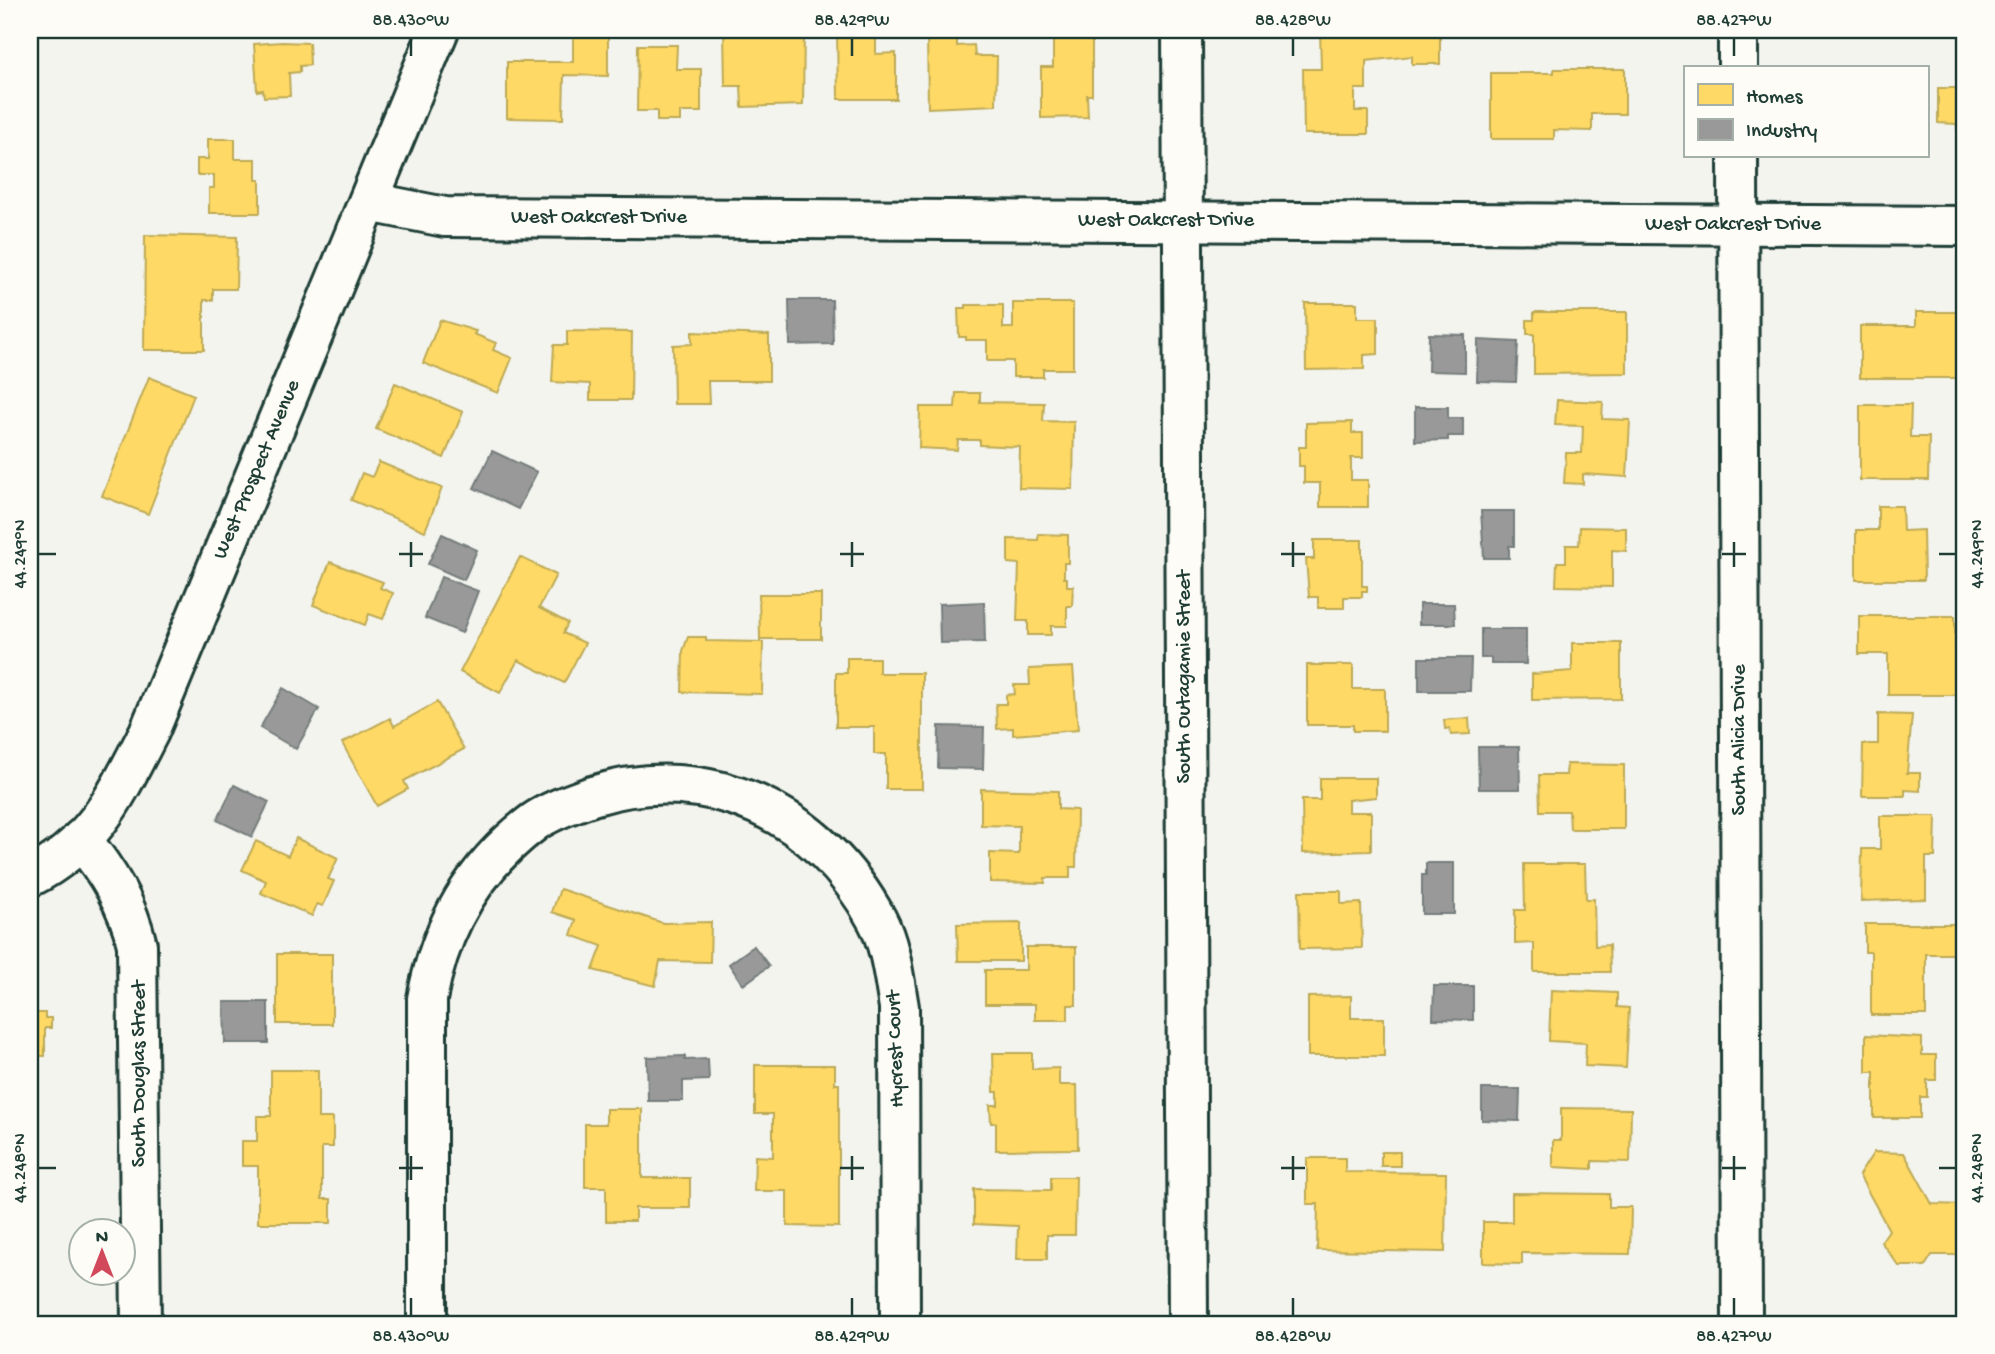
<svg xmlns="http://www.w3.org/2000/svg" width="1995" height="1354" viewBox="0 0 1995 1354" font-family="'Gochi Hand',sans-serif">
<style>
.homes{fill:#ffd966;stroke:#bcaa57;stroke-width:2}
.industry{fill:#999;stroke:#747d7b;stroke-width:2}
.lines{fill:none;stroke-linecap:round;stroke-linejoin:round}
.minor-casing{stroke:#1f3d34;stroke-width:44}
.major-casing{stroke:#1f3d34;stroke-width:44}
.minor{stroke:#fdfcf7;stroke-width:38}
.major{stroke:#fdfcf7;stroke-width:38}
.ticks{fill:none;stroke:#1f3d34;stroke-width:2.5}
.labels{text-anchor:middle;dominant-baseline:central;stroke-width:7;stroke-linejoin:round;paint-order:stroke}
.street-label{font-size:21px;fill:#1f3d34;stroke:#fdfcf7}
.neatline{fill:none;stroke:#1f3d34;stroke-width:2.5}
.ticks-label{font-size:18px;text-anchor:middle;fill:#1f3d34}
</style>
<rect width="100%" height="100%" fill="#f4f4ef"/>
<filter id="ink" filterUnits="userSpaceOnUse"><feTurbulence type="fractalNoise" baseFrequency=".0143" numOctaves="2"/><feDisplacementMap in="SourceGraphic" scale="14" xChannelSelector="R" yChannelSelector="G"/><feConvolveMatrix kernelMatrix="1 2 1 2 8 2 1 2 1" color-interpolation-filters="sRGB"/></filter>
<g filter="url(#ink)">
<g class="homes">
<polygon points="573,30 608,30 608,76 564,75 563,119 507,118 507,62 573,62"/>
<polygon points="724,30 804,30 803,105 742,107 741,86 725,86"/>
<polygon points="837,30 876,30 876,54 896,53 896,99 838,99"/>
<polygon points="1053,30 1092,30 1092,95 1087,95 1088,117 1041,118 1041,67 1053,67"/>
<polygon points="1320,30 1440,30 1440,64 1412,64 1412,56 1366,61 1366,89 1355,89 1355,111 1368,111 1368,134 1304,134 1303,69 1321,69"/>
<polygon points="927,32 957,32 957,46 974,45 975,56 997,56 996,105 928,108"/>
<polygon points="282,42 309,43 310,65 300,66 300,72 289,73 290,96 264,97 263,90 257,91 254,44"/>
<polygon points="638,45 677,45 676,69 701,69 701,112 680,112 680,121 657,121 657,111 637,111"/>
<polygon points="1958,58 1965,58 1965,129 1957,129 1957,124 1938,123 1938,88 1957,88"/>
<polygon points="1554,69 1625,69 1625,114 1592,114 1592,131 1554,130 1554,139 1491,139 1491,73 1554,73"/>
<polygon points="208,139 235,139 235,159 256,159 256,180 260,180 260,213 209,213 209,188 214,188 214,175 197,175 197,159 208,159"/>
<polygon points="145,235 237,237 236,289 213,289 213,300 204,300 204,350 144,350"/>
<polygon points="1013,303 1073,303 1073,369 1043,369 1043,377 1013,377 1013,361 987,361 987,340 966,340 966,337 959,337 958,308 966,308 966,305 1003,305 1003,328 1013,328"/>
<polygon points="1305,303 1357,303 1357,318 1378,318 1378,354 1364,355 1364,369 1306,370"/>
<polygon points="1534,312 1627,312 1627,373 1534,374 1534,334 1527,334 1527,320 1534,320"/>
<polygon points="1916,312 1962,312 1962,378 1860,378 1860,326 1916,326"/>
<polygon points="440,320 476,331 474,334 496,343 493,350 512,358 498,393 423,363"/>
<polygon points="567,331 632,332 631,400 590,400 590,384 552,382 554,345 567,345"/>
<polygon points="692,332 769,335 769,381 708,381 709,404 674,404 673,345 692,344"/>
<polygon points="149,377 194,395 148,514 102,496"/>
<polygon points="395,383 463,412 444,458 376,429"/>
<polygon points="956,393 980,393 980,402 1044,403 1043,421 1074,422 1073,489 1019,488 1020,447 980,445 980,440 958,440 957,450 919,448 920,407 955,407"/>
<polygon points="1557,400 1603,402 1602,419 1630,420 1627,477 1583,474 1583,484 1564,483 1566,453 1582,453 1583,426 1555,425"/>
<polygon points="1860,405 1911,405 1910,437 1929,437 1928,480 1860,480"/>
<polygon points="1352,422 1352,433 1363,433 1363,458 1351,458 1351,480 1368,480 1368,507 1320,507 1320,483 1304,483 1304,466 1299,466 1299,447 1306,447 1306,423"/>
<polygon points="379,462 442,488 425,531 351,500 362,473 372,477"/>
<polygon points="1878,506 1902,506 1903,531 1923,530 1924,580 1856,580 1856,530 1878,530"/>
<polygon points="1580,527 1626,528 1626,551 1612,550 1612,587 1556,586 1557,562 1566,562 1566,545 1579,545"/>
<polygon points="1039,534 1068,535 1068,563 1064,563 1064,578 1067,578 1067,586 1073,586 1072,606 1067,606 1067,626 1051,626 1051,635 1028,635 1028,621 1017,621 1019,564 1008,563 1008,539 1038,540"/>
<polygon points="1314,540 1362,540 1362,586 1367,586 1367,591 1362,591 1362,597 1344,597 1344,608 1318,608 1318,597 1309,597 1306,559 1314,559"/>
<polygon points="520,557 556,575 539,608 568,623 563,633 585,643 564,683 518,660 500,693 460,672"/>
<polygon points="330,562 383,582 380,588 393,593 383,619 369,614 365,625 313,605"/>
<polygon points="759,594 821,594 821,639 760,639"/>
<polygon points="1859,616 1955,616 1955,662 1962,662 1962,695 1888,695 1888,654 1859,654"/>
<polygon points="688,637 706,637 706,641 763,642 762,694 682,692 683,651"/>
<polygon points="1572,643 1621,643 1621,699 1532,700 1532,674 1572,671"/>
<polygon points="847,658 879,658 879,673 922,673 922,789 886,789 886,754 874,754 874,727 836,727 836,673 847,673"/>
<polygon points="1307,665 1353,665 1353,689 1385,689 1385,731 1353,731 1353,725 1307,725"/>
<polygon points="1073,667 1078,730 1013,735 1013,728 997,729 996,704 1006,704 1006,695 1015,694 1014,685 1030,685 1029,669"/>
<polygon points="437,702 464,749 404,781 408,789 377,806 342,743 390,718 394,726"/>
<polygon points="1878,714 1912,715 1907,773 1920,773 1920,791 1905,790 1905,796 1862,796 1863,744 1878,744"/>
<polygon points="1469,718 1470,734 1451,735 1450,728 1445,729 1444,720"/>
<polygon points="1567,764 1624,765 1624,829 1570,829 1569,811 1540,811 1539,775 1566,775"/>
<polygon points="1320,778 1376,778 1376,797 1348,800 1348,812 1371,812 1371,851 1303,853 1302,800 1320,800"/>
<polygon points="981,789 1058,791 1058,809 1077,810 1076,867 1070,867 1070,878 1045,878 1045,883 990,882 990,853 1019,854 1019,826 981,825"/>
<polygon points="1880,816 1936,816 1935,857 1926,857 1926,899 1861,901 1862,849 1880,849"/>
<polygon points="296,838 338,858 328,879 334,881 323,906 317,904 312,916 261,893 266,881 242,870 256,841 288,856"/>
<polygon points="1524,864 1585,864 1586,899 1594,899 1595,946 1609,945 1610,972 1534,972 1534,943 1515,944 1515,910 1525,910"/>
<polygon points="560,889 663,923 711,922 710,962 660,961 655,986 593,970 602,946 571,935 576,920 552,912"/>
<polygon points="1299,891 1341,891 1341,904 1361,903 1362,948 1300,949"/>
<polygon points="1021,923 1021,961 958,961 957,924"/>
<polygon points="1865,924 1960,924 1960,954 1926,954 1926,1015 1871,1015 1871,952 1865,952"/>
<polygon points="1026,947 1076,947 1076,1005 1068,1005 1068,1020 1035,1020 1035,1004 985,1004 985,970 1026,970"/>
<rect x="277" y="954" width="55" height="70"/>
<polygon points="1551,990 1617,993 1617,1007 1629,1008 1626,1068 1585,1066 1586,1043 1549,1041"/>
<polygon points="1351,996 1351,1018 1384,1018 1384,1056 1308,1056 1308,997"/>
<polygon points="30,1013 45,1013 45,1018 51,1018 51,1028 45,1028 45,1056 30,1056"/>
<polygon points="1866,1035 1922,1038 1922,1055 1936,1055 1936,1080 1927,1080 1927,1097 1920,1097 1920,1118 1874,1118 1874,1072 1866,1072"/>
<polygon points="993,1053 1032,1053 1032,1069 1059,1068 1059,1085 1077,1085 1078,1149 996,1150 996,1123 991,1123 990,1105 998,1105 998,1092 994,1092"/>
<polygon points="755,1065 835,1065 835,1084 839,1084 839,1227 787,1226 787,1191 754,1191 755,1156 773,1157 773,1114 755,1114"/>
<polygon points="271,1070 318,1070 318,1118 333,1118 333,1147 322,1147 322,1199 331,1199 331,1223 258,1223 258,1166 242,1166 242,1141 257,1141 257,1116 271,1116"/>
<polygon points="1561,1108 1631,1109 1630,1162 1592,1161 1592,1169 1553,1167 1553,1140 1561,1140"/>
<polygon points="606,1109 642,1109 642,1178 690,1178 690,1208 635,1208 635,1221 606,1221 606,1187 585,1187 585,1124 606,1124"/>
<rect x="30" y="1125" width="4" height="38"/>
<rect x="1381" y="1152" width="19" height="14"/>
<polygon points="1874,1152 1904,1153 1932,1204 1965,1205 1965,1255 1932,1255 1925,1266 1899,1266 1881,1242 1889,1230 1859,1175"/>
<polygon points="1307,1158 1345,1158 1345,1172 1446,1173 1445,1252 1317,1250 1318,1204 1307,1204"/>
<polygon points="1051,1177 1076,1177 1075,1235 1047,1235 1047,1259 1017,1259 1018,1226 974,1224 974,1189 1051,1190"/>
<polygon points="1512,1193 1609,1194 1609,1207 1631,1207 1630,1254 1522,1253 1522,1264 1483,1263 1483,1222 1512,1222"/>
<polygon points="30,1208 32,1258 30,1258"/>
</g>
<g class="industry">
<polygon points="968,30 1013,30 1013,32"/>
<polygon points="789,300 832,300 833,344 790,345"/>
<polygon points="1429,334 1465,335 1465,372 1428,371"/>
<polygon points="1478,340 1518,342 1516,382 1477,381"/>
<polygon points="1415,407 1448,407 1448,418 1463,418 1463,436 1448,436 1448,440 1415,441"/>
<polygon points="492,451 537,472 518,509 474,488"/>
<polygon points="1481,511 1514,511 1514,546 1509,546 1509,558 1484,558"/>
<polygon points="442,534 477,550 464,580 428,564"/>
<polygon points="441,577 478,591 462,633 425,618"/>
<polygon points="984,602 985,642 940,643 939,604"/>
<polygon points="1419,604 1454,604 1455,624 1419,624"/>
<polygon points="1481,629 1526,629 1526,664 1491,664 1491,658 1481,658"/>
<polygon points="1419,658 1471,658 1470,691 1419,691"/>
<polygon points="283,688 319,709 296,749 260,728"/>
<polygon points="939,726 984,727 983,769 938,768"/>
<polygon points="1478,747 1519,747 1520,789 1479,789"/>
<polygon points="234,785 269,802 252,837 217,820"/>
<polygon points="1426,863 1454,863 1454,914 1422,914 1422,875 1426,875"/>
<polygon points="754,946 769,966 743,985 729,964"/>
<polygon points="1434,986 1473,986 1473,1020 1433,1019"/>
<polygon points="224,1002 268,1002 268,1043 225,1043"/>
<polygon points="685,1056 685,1060 708,1059 709,1080 683,1081 683,1101 648,1101 647,1057"/>
<polygon points="1482,1089 1520,1089 1519,1121 1482,1120"/>
</g>
<g class="lines">
<defs>
<g id="minor">
<polyline points="1182,30 1188,1324"/>
<polyline points="1738,30 1738,68"/>
<polyline points="1738,156 1742,1324"/>
<polyline points="369,202 445,217 1965,226"/>
<path d="M81,839C107,871 128,904 137,945L141,1324"/>
<path d="M427,1324V999C440,927 475,866 534,822C551,810 573,803 592,796C708,759 821,814 877,920C891,946 894,979 899,1007L900,1324"/>
</g>
<path id="major" d="M30,877C95,844 117,794 149,732L439,30"/>
</defs>
<use href="#minor" class="minor-casing"/>
<use href="#major" class="major-casing"/>
<use href="#minor" class="minor"/>
<use href="#major" class="major"/>
</g>
</g>
<path class="ticks" d="M411,38V56M852,38V56M1293,38V56M1734,38V56M411,542V567M852,542V567M1293,542V567M1734,542V567M38,554H56M399,554H423M840,554H864M1281,554H1305M1722,554H1746M1939,554H1956M411,1156V1180M852,1156V1180M1293,1156V1180M1734,1156V1180M38,1168H56M399,1168H423M840,1168H864M1281,1168H1305M1722,1168H1746M1939,1168H1956M411,1298V1316M852,1298V1316M1293,1298V1316M1734,1298V1316"/>
<g class="labels">
<g class="street-label">
<text x="599" y="218">West Oakcrest Drive</text>
<text x="1166" y="221">West Oakcrest Drive</text>
<text x="1733" y="225">West Oakcrest Drive</text>
<text transform="translate(258 470) rotate(-67)">West Prospect Avenue</text>
<text transform="translate(1185 677) rotate(-90)">South Outagamie Street</text>
<text transform="translate(1740 740) rotate(-90)">South Alicia Drive</text>
<text transform="translate(897 1049) rotate(-92)">Hycrest Court</text>
<text transform="translate(140 1074) rotate(-90)">South Douglas Street</text>
</g>
</g>
<rect width="1995" height="1354" fill="none" stroke="#fdfcf7" stroke-width="77"/>
<rect x="1684" y="66" width="245" height="91" fill="#fdfcf7" stroke="#a4b0a9" stroke-width="2"/>
<rect x="1698" y="84" width="35" height="21" fill="#ffd966" stroke="#a4b0a9" stroke-width="2"/>
<text x="1746" y="102" font-size="21" fill="#1f3d34">Homes</text>
<rect x="1698" y="119" width="35" height="21" fill="#999999" stroke="#a4b0a9" stroke-width="2"/>
<text x="1746" y="136" font-size="21" fill="#1f3d34">Industry</text>
<g transform="translate(102 1252)"><circle r="33" fill="#fdfcf7" stroke="#a4b0a9" stroke-width="2"/>
<path d="M0-5L12 26L0 18L-12 26Z" fill="#d1495b"/>
<text y="-10" font-size="19" font-weight="bold" text-anchor="middle" fill="#1f3d34">N</text>
</g>
<rect x="38" y="38" width="1918" height="1278" class="neatline"/>
<g class="ticks-label">
<text x="411" y="25">88.430°W</text>
<text x="852" y="25">88.429°W</text>
<text x="1293" y="25">88.428°W</text>
<text x="1734" y="25">88.427°W</text>
<text transform="translate(19 554) rotate(-90)" y="6">44.249°N</text>
<text transform="translate(1976 554) rotate(-90)" y="6">44.249°N</text>
<text transform="translate(19 1168) rotate(-90)" y="6">44.248°N</text>
<text transform="translate(1976 1168) rotate(-90)" y="6">44.248°N</text>
<text x="411" y="1341">88.430°W</text>
<text x="852" y="1341">88.429°W</text>
<text x="1293" y="1341">88.428°W</text>
<text x="1734" y="1341">88.427°W</text>
</g>
</svg>
